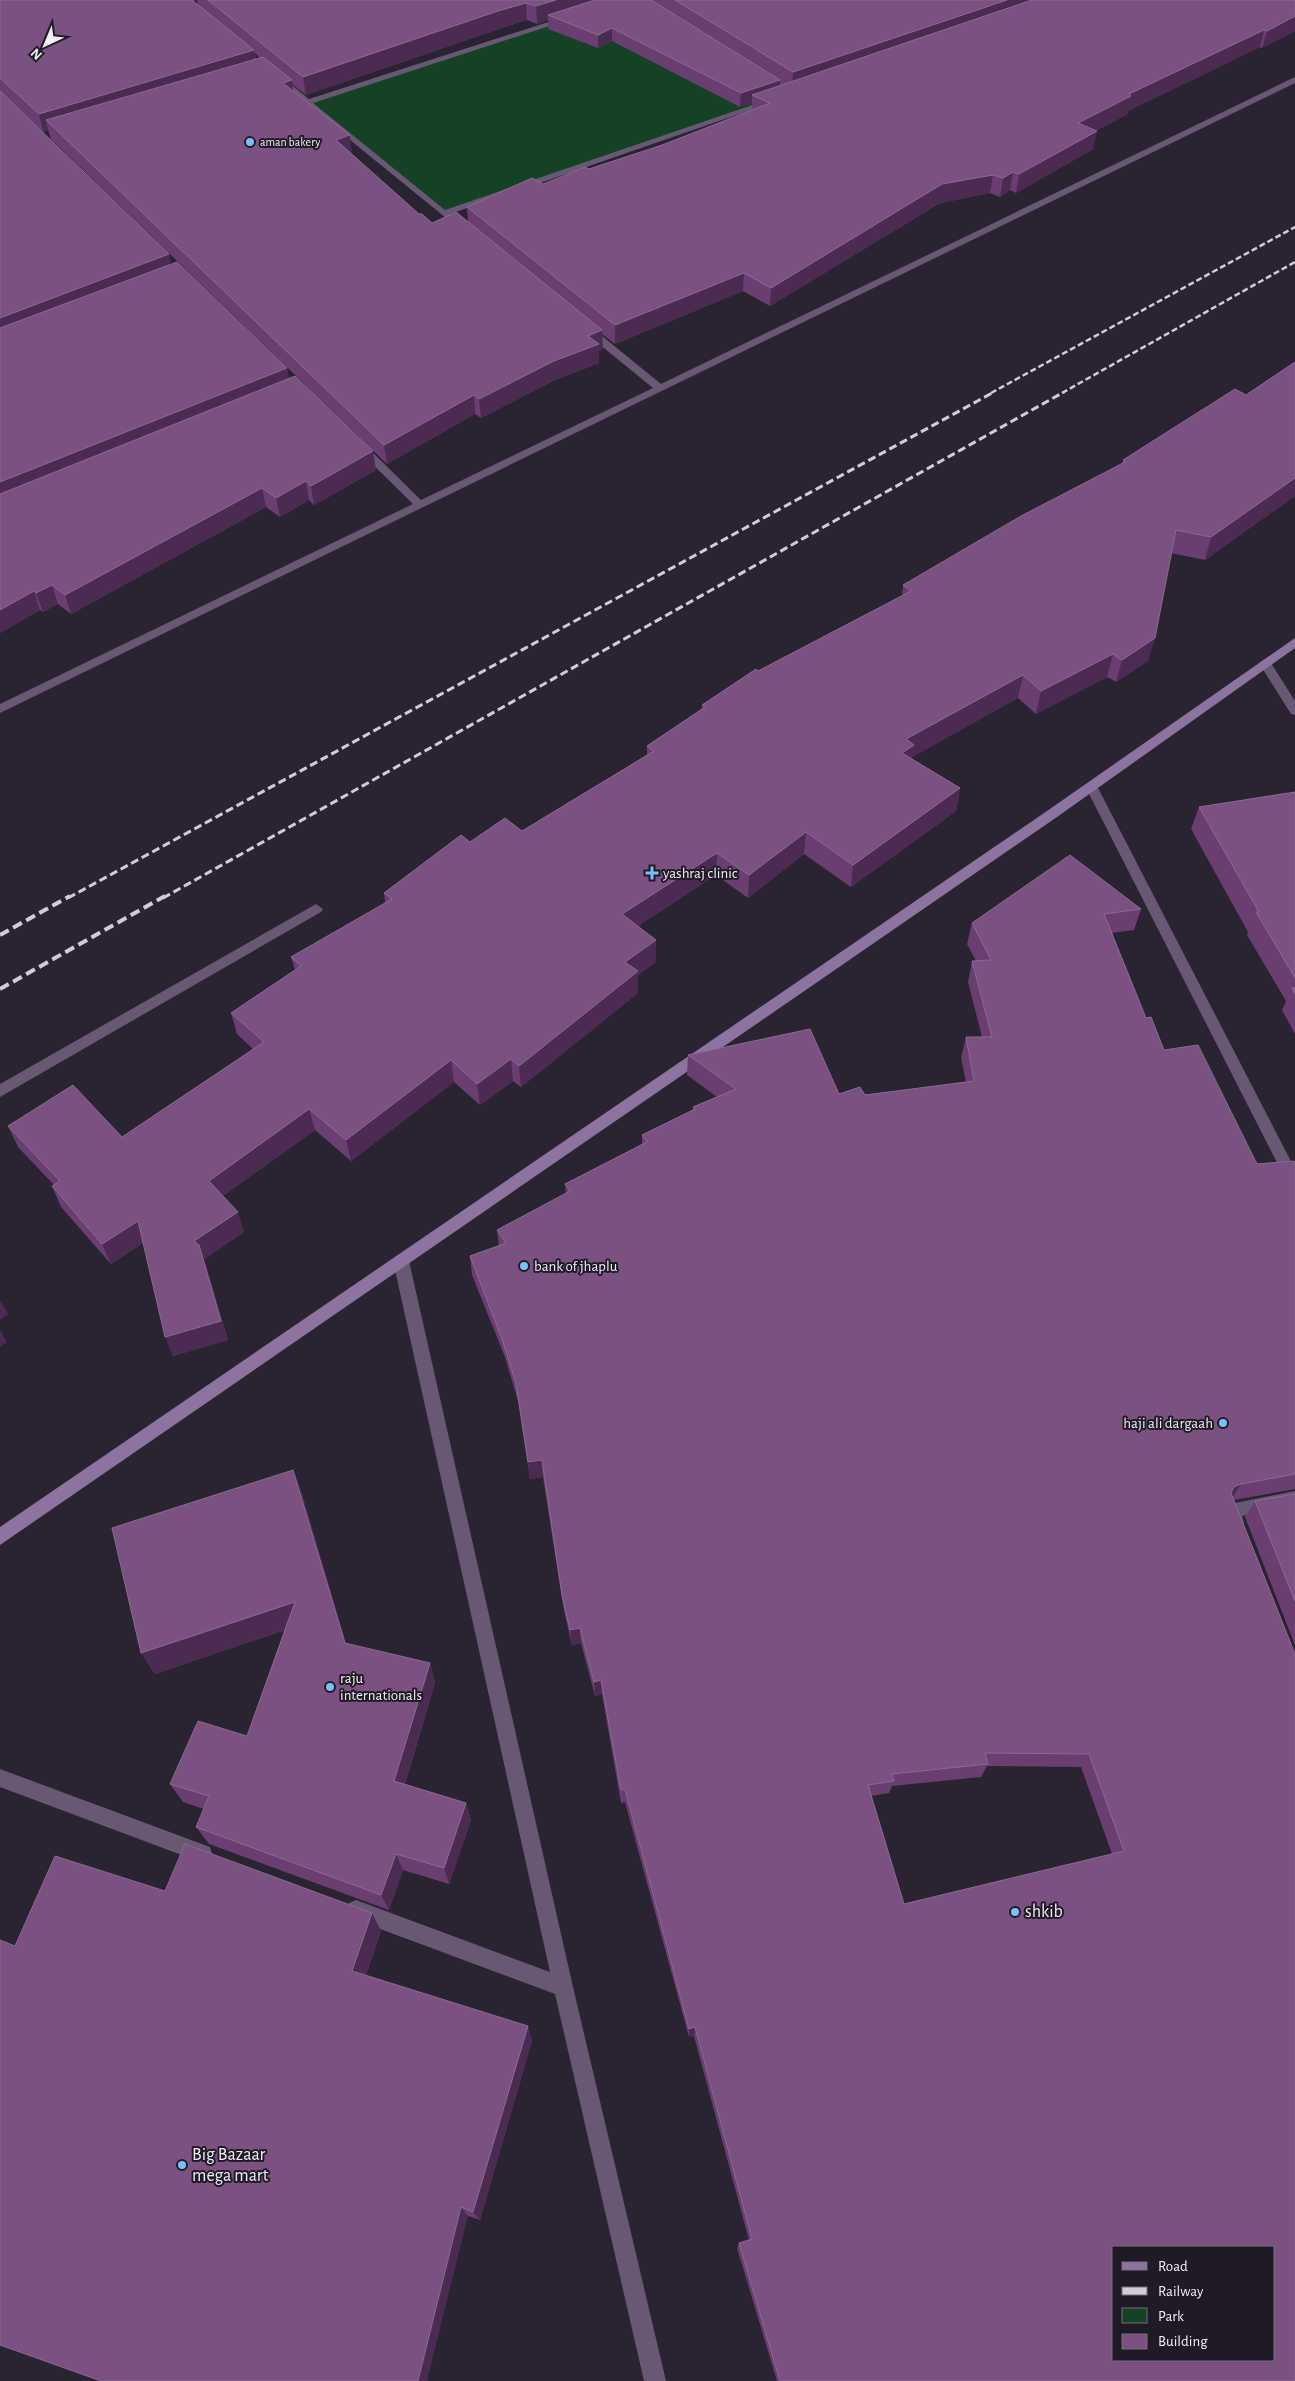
<svg xmlns="http://www.w3.org/2000/svg" width="1295" height="2381" viewBox="0 0 1295 2381" font-family="'Alegreya Sans',sans-serif">
<style>
.green{fill:#154125}
.lines{fill:none;stroke-linecap:round;stroke-linejoin:round}
.street{fill:#685874;fill-rule:evenodd}
.secondary{fill:#8d74a0;fill-rule:evenodd}
.rail-far2{stroke:#d1ccd7;stroke-width:2.5;stroke-dasharray:6 3;stroke-linecap:butt}
.rail-far1{stroke:#d1ccd7;stroke-width:3;stroke-dasharray:8 4;stroke-linecap:butt}
.rail{stroke:#d1ccd7;stroke-width:4;stroke-dasharray:10 5;stroke-linecap:butt}
.wall{fill:#6b3e72;fill-rule:evenodd}
.shaded-wall{fill:#4b2b52}
.building{fill:#7a5180;stroke:#8c6a93;fill-rule:evenodd}
.poi-dot{fill:#7abff8;stroke:#201a27;stroke-width:2}
.labels{text-anchor:middle;dominant-baseline:central;stroke-width:4;stroke-linejoin:round;paint-order:stroke}
.far-poi-label{font-size:12px;fill:#f2eef8;stroke:#201a27;text-anchor:start}
.poi-label{font-size:15px;fill:#f2eef8;stroke:#201a27;text-anchor:start}
.near-poi-label{font-size:18px;fill:#f2eef8;stroke:#201a27;text-anchor:start}
</style>
<rect width="100%" height="100%" fill="#2a2331"/>
<polygon class="green" points="626,0 791,95 444,213 307,102"/>
<g class="lines">
<g class="street">
<polygon points="564,17 571,19 313,103 445,210 767,100 774,102 450,214 456,219 451,222 275,79 282,77 309,99"/>
<polygon points="1295,77 1295,83 0,713 0,704 413,504 356,448 356,444 364,444 421,500 653,388 583,331 583,327 591,327 661,384"/>
<polygon points="1265,659 1269,660 1295,701 1295,715 1291,714 1259,663"/>
<polygon points="1091,782 1097,786 1295,1169 1295,1190 1290,1188 1085,786"/>
<polygon points="316,904 323,909 321,912 0,1097 0,1084"/>
<polygon points="401,1255 406,1256 409,1261 573,1987 666,2381 644,2381 555,1994 356,1920 349,1917 346,1910 349,1903 356,1900 550,1972 393,1261 396,1256"/>
<polygon points="1295,1491 1295,1507 1242,1516 1244,1523 1242,1529 1236,1531 1230,1529 1223,1510 1225,1505"/>
<polygon points="0,1769 210,1847 212,1854 210,1861 203,1863 0,1787"/>
</g>
<polygon class="secondary" points="1295,638 1295,648 1057,817 0,1545 0,1527 1047,811"/>
<g class="rail-far2">
<polyline points="991,393 1295,227"/>
<polyline points="1062,393 1295,262"/>
</g>
<g class="rail-far1">
<polyline points="68,898 994,392"/>
<polyline points="163,898 1064,392"/>
</g>
<g class="rail">
<polyline points="0,935 70,896"/>
<polyline points="0,989 165,896"/>
</g>
</g>
<g class="wall">
<path d="M0,0H1295V31L1262,48L1260,47L1128,111V114L1095,131L1093,149L1016,193L1010,190L1000,197L990,193L940,203L770,306L743,291L615,344L602,334L603,349L599,351V363L555,380L481,418L475,414L387,464L51,139L48,130L43,132L1,93L169,254L171,264L287,368L289,379L376,470L314,505L309,500L280,517L266,507L71,614L58,604L43,612L40,610L0,633ZM197,0L198,5L193,1ZM527,20L537,24L548,20V29L598,48L612,41L740,107L752,103V110L662,145L543,184L467,207L468,222L432,223L419,214L352,154L293,91L292,84L306,95L499,29ZM255,53L260,58L256,59Z"/>
<polygon points="1295,362 1295,496 1205,560 1171,553 1148,661 1116,682 1107,677 1036,714 1018,698 912,757 912,759 960,788 956,811 851,887 804,854 748,898 716,875 638,926 656,940 656,962 638,975 638,993 521,1087 513,1081 480,1105 454,1082 351,1161 315,1130 223,1196 244,1232 204,1259 228,1340 173,1356 143,1243 111,1264 61,1207 52,1186 54,1185 18,1147 8,1126 122,1137 253,1049 237,1034 231,1013 295,970 291,957 385,903 384,893 470,842 522,831 647,755 647,746 702,709 702,705 758,671 902,596 903,585 1122,463 1123,460 1246,395"/>
<polygon points="1295,792 1295,1034 1282,1010 1286,1001 1247,935 1248,932 1191,829 1199,807"/>
<path d="M1141,909L1134,930L1112,933L1146,1018L1164,1050L1257,1164L1295,1163V1489L1234,1500L1295,2381H777L737,2248L739,2243L749,2240L694,2036L689,2037L625,1802L621,1803L602,1694L595,1696L581,1643L572,1645L564,1611L543,1477L530,1479L518,1401L505,1357L472,1275L470,1256L499,1246L497,1230L566,1194L565,1184L642,1144V1135L693,1110V1107L717,1097L687,1075L688,1055L839,1094L865,1095L966,1082L961,1058L966,1037H982L968,982L972,961H976L967,944L972,923ZM987,1766L1081,1767L1112,1854L904,1904L871,1796L889,1793L892,1786L981,1777Z"/>
<polygon points="293,1470 302,1494 346,1644 430,1663 435,1683 405,1784 466,1803 471,1820 449,1884 403,1870 389,1910 209,1844 196,1827 204,1809 183,1802 170,1784 247,1736 285,1630 155,1674 141,1653"/>
<polygon points="1295,1494 1295,1645 1245,1517 1255,1501"/>
<polygon points="165,1891 381,1931 366,1975 528,2026 532,2041 480,2220 468,2216 15,1946"/>
</g>
<g class="shaded-wall">
<polygon points="556,0 612,0 548,15 548,20 537,24 536,6"/>
<polygon points="1007,0 1056,0 792,90 793,72"/>
<polygon points="526,3 527,20 499,29 306,95 303,77 498,11"/>
<polygon points="1295,16 1295,31 1262,48 1267,31"/>
<polygon points="612,28 612,41 598,48 598,35"/>
<polygon points="1264,30 1260,47 1128,111 1128,114 1075,141 1078,123 1129,94"/>
<polygon points="254,50 257,68 46,120 48,130 43,132 39,114"/>
<polygon points="292,80 294,99 283,83"/>
<polygon points="780,80 780,94 752,95 752,103 740,107 741,93"/>
<polygon points="1097,131 1093,149 1016,193 1019,174"/>
<polygon points="350,135 352,154 338,158 336,140"/>
<polygon points="1013,172 1010,190 1000,197 1003,178"/>
<polygon points="993,175 990,193 940,203 770,306 771,288 942,184"/>
<polygon points="169,254 173,272 0,339 0,318"/>
<polygon points="744,273 743,291 615,344 615,325"/>
<polygon points="602,330 603,349 599,351 599,363 555,380 481,418 479,399 588,336"/>
<polygon points="287,368 291,387 0,504 0,482"/>
<polygon points="474,395 475,414 387,464 384,445"/>
<polygon points="373,451 376,470 314,505 311,486"/>
<polygon points="1295,478 1295,496 1205,560 1211,537"/>
<polygon points="306,481 309,500 280,517 276,498"/>
<polygon points="262,488 266,507 71,614 65,595"/>
<polygon points="52,585 58,604 43,612 36,593"/>
<polygon points="34,591 40,610 0,633 0,610"/>
<polygon points="1155,638 1148,661 1116,682 1122,660"/>
<polygon points="1113,654 1107,677 1036,714 1041,691"/>
<polygon points="1023,675 1018,698 912,757 910,768 902,753 906,739"/>
<polygon points="960,788 956,811 851,887 853,865"/>
<polygon points="806,832 804,854 748,898 749,875"/>
<polygon points="717,853 716,875 623,936 622,914"/>
<polygon points="656,940 656,962 638,975 638,993 521,1087 519,1066 625,962"/>
<polygon points="511,1059 513,1081 480,1105 477,1084"/>
<polygon points="451,1060 454,1082 351,1161 346,1140"/>
<polygon points="309,1109 315,1130 216,1201 209,1181"/>
<polygon points="238,1212 244,1232 204,1259 228,1340 173,1356 165,1337 194,1241"/>
<polygon points="138,1221 146,1241 111,1264 102,1244"/>
<polygon points="0,1300 8,1314 0,1320"/>
<polygon points="0,1330 7,1342 0,1347"/>
<polygon points="542,1460 543,1477 530,1479 528,1462"/>
<polygon points="293,1470 302,1494 352,1664 345,1643"/>
<polygon points="1241,1484 1231,1500 1224,1503 1234,1487"/>
<polygon points="295,1602 304,1623 155,1674 141,1653"/>
<polygon points="580,1628 581,1643 572,1645 570,1630"/>
<polygon points="430,1663 435,1683 400,1799 394,1781"/>
<polygon points="601,1680 602,1694 595,1696 594,1682"/>
<polygon points="466,1803 471,1820 449,1884 444,1868"/>
<polygon points="396,1854 403,1870 389,1910 381,1895"/>
<polygon points="372,1913 381,1931 362,1987 352,1971"/>
<polygon points="528,2026 532,2041 480,2220 473,2212"/>
<polygon points="695,2027 694,2036 689,2037 689,2029"/>
<polygon points="461,2207 468,2216 427,2381 418,2381"/>
</g>
<g class="building">
<polygon points="0,0 192,0 254,50 39,114 0,78"/>
<polygon points="208,0 556,0 536,6 526,3 498,11 303,77"/>
<polygon points="595,0 651,0 780,80 741,93 612,28 598,35 548,15"/>
<polygon points="675,0 1007,0 793,72"/>
<polygon points="1032,0 1295,0 1295,16 1267,31 1264,30 1129,94 1131,96 1078,123 1097,131 1019,174 1013,172 1003,178 993,175 942,184 771,288 744,273 615,325 467,207 532,178 543,184 585,167 589,169 662,145 770,103 752,95"/>
<polygon points="263,57 292,80 283,83 350,135 336,140 419,214 422,214 432,223 456,212 602,330 588,336 599,344 554,361 479,399 474,395 384,445 46,120"/>
<polygon points="0,91 169,254 0,318"/>
<polygon points="177,262 287,368 0,482 0,328"/>
<polygon points="1295,362 1295,478 1211,537 1176,530 1155,638 1122,660 1113,654 1041,691 1023,675 906,739 914,745 902,753 960,788 853,865 806,832 749,875 717,853 622,914 656,940 625,962 638,971 519,1066 511,1059 477,1084 451,1060 346,1140 309,1109 209,1181 238,1212 194,1241 199,1245 221,1321 165,1337 138,1221 102,1244 52,1186 60,1181 8,1126 73,1085 122,1137 264,1042 231,1013 301,966 291,957 392,899 384,893 461,835 470,842 505,818 522,831 654,751 647,746 705,707 702,705 756,669 758,671 911,591 903,585 1021,516 1125,462 1123,460 1235,389 1246,395"/>
<polygon points="295,376 373,451 311,486 306,481 276,498 262,488 65,595 52,585 36,593 34,591 0,610 0,494"/>
<polygon points="1295,792 1295,978 1256,912 1259,912 1199,807"/>
<path d="M1070,855L1141,909L1104,914L1146,1018L1151,1017L1164,1050L1198,1045L1257,1164L1294,1161L1295,1163V1474L1241,1484L1234,1487L1231,1493L1295,1654V2381H780L739,2243L752,2239L695,2027L689,2029L625,1789L621,1790L601,1680L594,1682L580,1628L570,1630L562,1595L542,1460L528,1462L516,1383L502,1339L470,1256L506,1243L497,1230L570,1191L565,1184L647,1142L642,1135L695,1109L693,1107L736,1089L688,1055L810,1029L839,1094L860,1087L865,1095L974,1081L966,1037H992L972,961L991,960L972,923ZM985,1753L1089,1754L1124,1851L904,1904L868,1785L894,1781L892,1774L988,1764ZM1114,2247H1274V2360H1114Z"/>
<polygon points="1292,988 1295,988 1295,994"/>
<polygon points="293,1470 345,1643 430,1663 394,1781 466,1803 444,1868 396,1854 381,1895 196,1827 209,1796 170,1784 198,1721 247,1736 295,1602 141,1653 112,1528"/>
<polygon points="1295,1494 1295,1601 1255,1501"/>
<polygon points="185,1844 372,1913 352,1971 528,2026 473,2212 461,2207 418,2381 101,2381 0,2345 0,1940 15,1946 55,1856 165,1891"/>
</g>
<g class="poi-dot">
<circle cx="250" cy="142" r="5"/>
<path d="M649.5 865.5h5v5h5v5h-5v5h-5v-5h-5v-5h5z"/>
<circle cx="524" cy="1266" r="5"/>
<circle cx="1223" cy="1423" r="5"/>
<circle cx="330" cy="1687" r="5"/>
<circle cx="1015" cy="1912" r="5"/>
<circle cx="182" cy="2165" r="5"/>
</g>
<g class="labels">
<g class="far-poi-label">
<text x="260" y="142">aman bakery</text>
</g>
<g class="poi-label">
<text x="663" y="873">yashraj clinic</text>
<text x="534" y="1266">bank of jhaplu</text>
<text x="1213" y="1423" text-anchor="end">haji ali dargaah</text>
<text x="340" y="1678">raju<tspan x="340" dy="17">internationals</tspan></text>
</g>
<g class="near-poi-label">
<text x="1025" y="1912">shkib</text>
<text x="192" y="2155">Big Bazaar<tspan x="192" dy="21">mega mart</tspan></text>
</g>
</g>
<rect x="1112" y="2246" width="162" height="115" fill="#201a27" stroke="#746f7b"/>
<rect x="1122" y="2262" width="25" height="8" fill="#8d74a0" stroke="#746f7b"/>
<text x="1158" y="2271" font-size="15" fill="#f2eef8">Road</text>
<rect x="1122" y="2287" width="25" height="8" fill="#d1ccd7" stroke="#746f7b"/>
<text x="1158" y="2296" font-size="15" fill="#f2eef8">Railway</text>
<rect x="1122" y="2308" width="25" height="15" fill="#154125" stroke="#746f7b"/>
<text x="1158" y="2321" font-size="15" fill="#f2eef8">Park</text>
<rect x="1122" y="2334" width="25" height="15" fill="#7a5180" stroke="#746f7b"/>
<text x="1158" y="2346" font-size="15" fill="#f2eef8">Building</text>
<g transform="translate(45 45) rotate(224)" stroke="#201a27" stroke-width="4" paint-order="stroke">
<path d="M0-4L9 19L0 12L-9 19Z" fill="#f2eef8"/>
<text y="-8" font-size="14" font-weight="bold" text-anchor="middle" fill="#f2eef8">N</text>
</g>
</svg>
